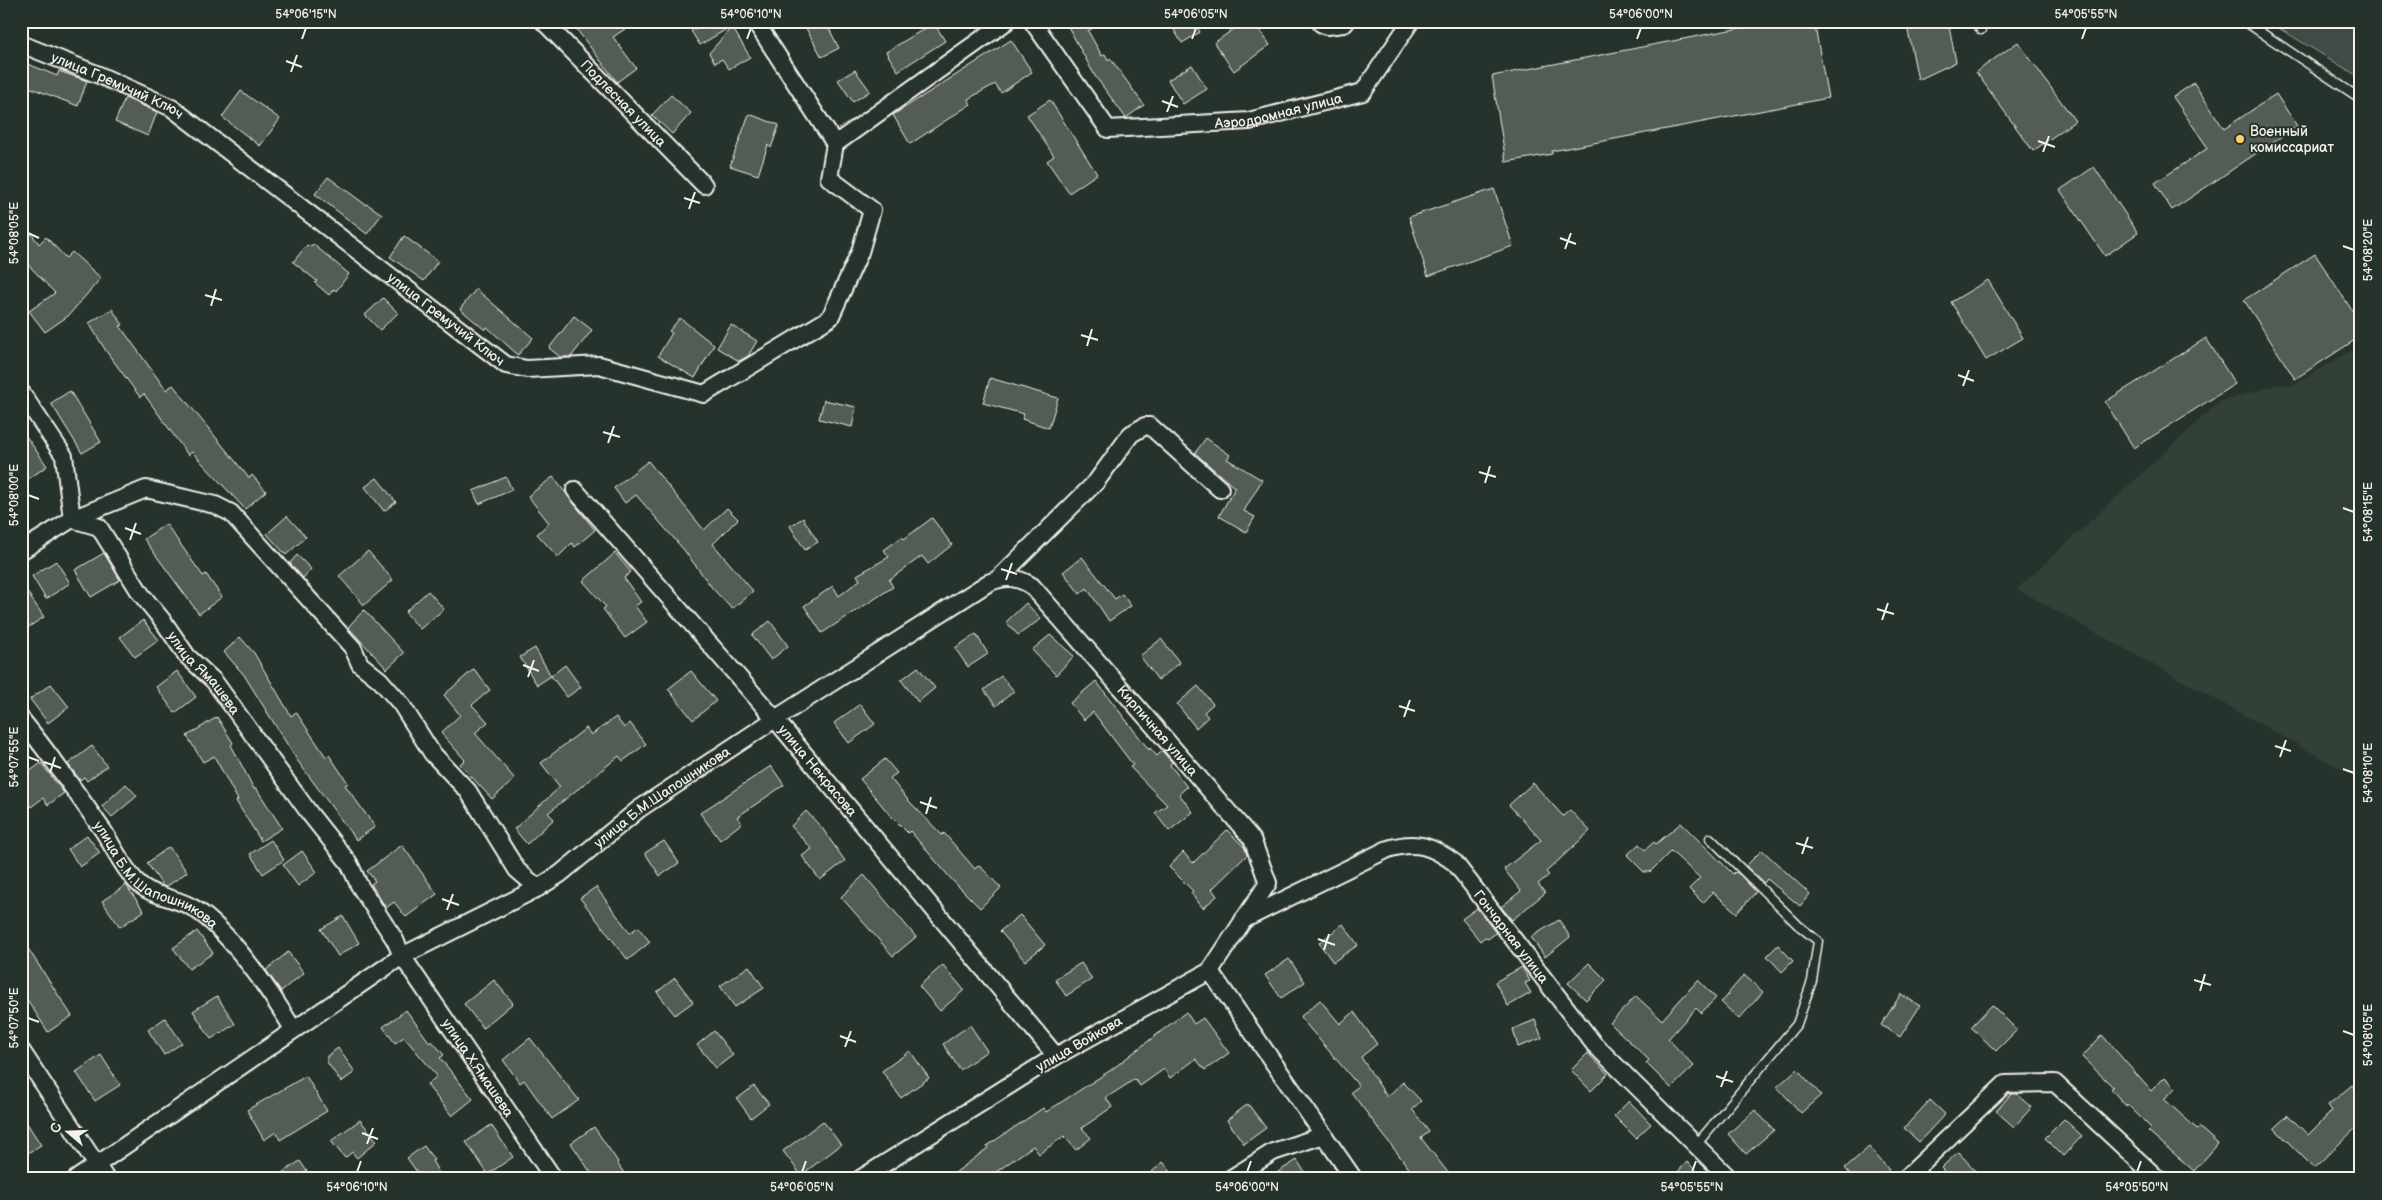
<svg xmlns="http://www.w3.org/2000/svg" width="2382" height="1200" viewBox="0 0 2382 1200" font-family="'Balsamiq Sans',sans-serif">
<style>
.built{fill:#333f39}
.green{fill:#414b45;stroke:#9a9e96}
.building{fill:#525c55;stroke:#f4f1e8}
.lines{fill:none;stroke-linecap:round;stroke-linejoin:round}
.lane-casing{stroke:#f4f1e8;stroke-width:11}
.street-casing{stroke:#f4f1e8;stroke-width:20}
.secondary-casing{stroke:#f4f1e8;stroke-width:26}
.lane{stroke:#26332d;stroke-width:8}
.street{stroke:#26332d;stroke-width:16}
.secondary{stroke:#26332d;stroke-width:22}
.ticks{fill:none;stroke:#f4f1e8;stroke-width:2}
.poi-dot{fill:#ffd166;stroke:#26332d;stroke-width:2}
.labels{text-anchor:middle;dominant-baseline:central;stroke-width:4;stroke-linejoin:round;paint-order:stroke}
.street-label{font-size:14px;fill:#f4f1e8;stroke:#26332d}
.poi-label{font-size:14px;fill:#f4f1e8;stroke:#26332d;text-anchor:start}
.neatline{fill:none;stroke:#f4f1e8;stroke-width:2}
.ticks-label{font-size:12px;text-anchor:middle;fill:#f4f1e8}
</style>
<rect width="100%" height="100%" fill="#26332d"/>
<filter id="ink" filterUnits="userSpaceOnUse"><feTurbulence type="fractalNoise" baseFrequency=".02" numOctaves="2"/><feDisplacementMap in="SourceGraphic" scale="10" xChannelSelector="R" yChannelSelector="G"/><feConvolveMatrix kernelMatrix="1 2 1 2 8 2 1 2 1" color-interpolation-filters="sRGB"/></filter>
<g filter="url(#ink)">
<polygon class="built" points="2361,344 2361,780 2017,589 2219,402 2277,385 2294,385"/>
<polygon class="green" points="2267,21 2361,21 2361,78"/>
<g class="building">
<polygon points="591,21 637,21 613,37 636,68 617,82 577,30"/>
<polygon points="708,21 740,21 700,45 691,31"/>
<polygon points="802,21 825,21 839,48 822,57"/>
<polygon points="1065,21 1104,21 1088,31 1102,56 1105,54 1108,60 1110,58 1144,105 1126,118 1095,76"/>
<polygon points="1188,21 1193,21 1200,32 1182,43 1174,30"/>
<polygon points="1245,21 1253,21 1270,45 1234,71 1214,43"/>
<polygon points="1776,21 1814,21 1828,98 1552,151 1552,154 1506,162 1492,76"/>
<polygon points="1906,21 1948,21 1956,62 1918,80"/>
<polygon points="934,23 945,41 898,71 886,52"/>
<polygon points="732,27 750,57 729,69 722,59 715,63 709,53"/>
<polygon points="1011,40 1032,72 1001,93 995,84 968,99 971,104 910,144 893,115"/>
<polygon points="2018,42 2075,121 2033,151 1976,72"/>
<polygon points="21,61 57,76 59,71 87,81 78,106 21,84"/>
<polygon points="1192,65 1207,89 1183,104 1168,80"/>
<polygon points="855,70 870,91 853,102 838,80"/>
<polygon points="2194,83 2224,129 2276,94 2297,126 2172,210 2155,183 2208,148 2173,97"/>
<polygon points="241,91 280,119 260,146 222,117"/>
<polygon points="671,95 691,113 672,134 652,115"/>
<polygon points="125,98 157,112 148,136 115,122"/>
<polygon points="1050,100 1097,174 1069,193 1047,161 1054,156 1027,115"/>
<polygon points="749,114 779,125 771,148 768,145 758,175 730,166"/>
<polygon points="2094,167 2138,233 2105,256 2060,190"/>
<polygon points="328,177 366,205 367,204 382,214 367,234 315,194"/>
<polygon points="1494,189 1513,246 1428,276 1409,217"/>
<polygon points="21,220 39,244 46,237 66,258 72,252 101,278 68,316 45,332 29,311 55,293 21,257"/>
<polygon points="404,236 438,261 424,281 390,257"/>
<polygon points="313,244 349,274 336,291 334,289 329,295 315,283 317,281 293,262 307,245 310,247"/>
<polygon points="2315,254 2361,324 2361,336 2295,379 2244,300"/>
<polygon points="1988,280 2023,338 1986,360 1951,302"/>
<polygon points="476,289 533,338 518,355 487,327 485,330 460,309"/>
<polygon points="383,298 398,313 380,330 365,315"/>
<polygon points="112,309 123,325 120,326 166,390 173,385 249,478 252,475 266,491 245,509 192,452 188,455 144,394 140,397 106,351 89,323"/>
<polygon points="574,316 592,330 571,357 560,357 549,348"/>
<polygon points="680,318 714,345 695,378 658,356 672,333 669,331"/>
<polygon points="731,325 757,341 748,356 739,361 717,348"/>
<polygon points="2206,338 2235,384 2134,448 2105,402"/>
<polygon points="990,378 1058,398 1049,428 1022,419 1024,414 983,403"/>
<polygon points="70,391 101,442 82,453 51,403"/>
<polygon points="824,400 856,407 852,427 819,419"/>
<polygon points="21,429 47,466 21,484"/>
<polygon points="1206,438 1230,455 1227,459 1262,480 1244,511 1255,517 1246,532 1219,516 1235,488 1195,453"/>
<polygon points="648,461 704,530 727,508 738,519 713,544 753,591 732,609 713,589 684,550 636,495 625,503 614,488"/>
<polygon points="506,477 512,490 479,504 473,491"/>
<polygon points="553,477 595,530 575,547 572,543 558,557 537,534 549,523 528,496"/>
<polygon points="377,478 396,502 384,511 365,487"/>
<polygon points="287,516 306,537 286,555 267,534"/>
<polygon points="803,518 818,542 805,550 790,526"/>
<polygon points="932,518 952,545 928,564 922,556 889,580 893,587 822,633 804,606 833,586 839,596 860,580 857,575 889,557 884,550 902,537 904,539"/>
<polygon points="166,524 203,576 206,574 222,597 199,614 144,539"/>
<polygon points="368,551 393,580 364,605 339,576"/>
<polygon points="104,553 120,580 91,597 75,570"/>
<polygon points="615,553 631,572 624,578 641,602 635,606 647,622 625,638 603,609 606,607 583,581"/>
<polygon points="297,555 311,569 303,578 290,563"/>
<polygon points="1082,557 1115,599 1122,594 1131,606 1109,621 1087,588 1080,594 1063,572"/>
<polygon points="56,561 70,583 46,599 32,576"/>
<polygon points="21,583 44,617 21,632"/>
<polygon points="428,591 444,609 420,629 405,612"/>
<polygon points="1026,603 1041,619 1018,635 1006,622"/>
<polygon points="364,610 404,653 387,669 348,627"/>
<polygon points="143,620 159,640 135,657 120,637"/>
<polygon points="770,621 788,646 771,660 752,635"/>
<polygon points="976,634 988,654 968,667 955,648"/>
<polygon points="1050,635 1074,656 1056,675 1032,650"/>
<polygon points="240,637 254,653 291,716 296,712 326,757 329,755 348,783 345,785 375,827 356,840 297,760 244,675 224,652"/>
<polygon points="1161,639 1180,663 1158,680 1140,656"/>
<polygon points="535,648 551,676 537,685 520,657"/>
<polygon points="565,665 581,687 567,697 551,676"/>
<polygon points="918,667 935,688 918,702 901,680"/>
<polygon points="474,669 490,690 472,705 488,722 475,733 515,779 492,799 460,764 465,760 441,733 460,715 444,695"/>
<polygon points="177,671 196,697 175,713 156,687"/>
<polygon points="691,671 716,701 693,720 668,689"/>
<polygon points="1001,676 1014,691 996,706 984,690"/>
<polygon points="1096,681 1149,750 1150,748 1157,756 1162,751 1172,762 1170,765 1187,787 1179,794 1193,812 1169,831 1155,813 1167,805 1130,767 1133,765 1093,712 1084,720 1070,703"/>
<polygon points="51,684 69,707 48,723 30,699"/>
<polygon points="1198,686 1213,704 1204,712 1208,717 1196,728 1177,704"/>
<polygon points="860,704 875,724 849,743 834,723"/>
<polygon points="217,717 233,743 231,745 254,789 256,788 282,828 261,841 236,801 238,800 214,756 203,762 187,736"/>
<polygon points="616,717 624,728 630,723 646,744 623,761 619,756 548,813 554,819 527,844 514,829 560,787 541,763 586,728 591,735"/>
<polygon points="92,746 107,766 87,781 84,777 80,780 68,764"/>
<polygon points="885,759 897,773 890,778 908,800 942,835 944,833 975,869 979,865 1001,888 980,908 952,880 910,831 908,833 890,815 860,779"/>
<polygon points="41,763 64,793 48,805 43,798 31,807 21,794 21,778"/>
<polygon points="771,766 784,785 737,817 742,823 720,840 700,813"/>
<polygon points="1533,783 1563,816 1570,810 1590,831 1546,872 1549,875 1538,884 1545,893 1512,920 1501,907 1521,891 1504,869 1541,840 1509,805"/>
<polygon points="126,784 137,796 112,817 102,806"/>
<polygon points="806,811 822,828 845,861 820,880 802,856 812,849 791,826"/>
<polygon points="1681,823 1733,874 1735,872 1739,874 1756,892 1737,913 1713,892 1703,903 1689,889 1700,878 1671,851 1650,872 1644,872 1627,855 1639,844 1645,850 1654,842 1656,844"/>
<polygon points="1227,830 1245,848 1247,855 1212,889 1217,896 1203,908 1191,893 1193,891 1169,867 1183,852 1193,863"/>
<polygon points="87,835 100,853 80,867 68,849"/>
<polygon points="271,840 284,860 263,874 250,854"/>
<polygon points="664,841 679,863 660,876 645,853"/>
<polygon points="402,845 437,894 406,917 394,902 386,908 371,884 375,881 367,871"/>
<polygon points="169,847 187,872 166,887 163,886 147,863"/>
<polygon points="1762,850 1810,894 1800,906 1767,879 1764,883 1746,866"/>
<polygon points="302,851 317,872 298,886 283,865"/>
<polygon points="864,875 916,937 893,956 841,897"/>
<polygon points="126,885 144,911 120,927 102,901"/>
<polygon points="596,887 630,933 638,927 650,942 628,960 580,898"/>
<polygon points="1477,908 1496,933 1488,939 1485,937 1480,941 1462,919"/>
<polygon points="1020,915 1045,945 1025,961 1000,931"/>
<polygon points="343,916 359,943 338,956 321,929"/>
<polygon points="1559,920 1570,937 1545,957 1531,937"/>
<polygon points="1343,924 1358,945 1333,962 1319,943"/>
<polygon points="197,931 213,953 189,969 173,948"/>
<polygon points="21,938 72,1016 48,1032 21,990"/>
<polygon points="1778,945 1793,961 1782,972 1767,956"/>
<polygon points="288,952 304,973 281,991 266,970"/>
<polygon points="1289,959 1305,982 1281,998 1265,975"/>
<polygon points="1081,963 1092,979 1066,996 1055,979"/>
<polygon points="1589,963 1606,980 1586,1000 1568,983"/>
<polygon points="943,965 964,990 940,1011 919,986"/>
<polygon points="749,966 764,988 735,1007 720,986"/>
<polygon points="1522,967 1530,981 1525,983 1531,993 1508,1006 1495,982"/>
<polygon points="1744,975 1763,992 1739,1019 1721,1002"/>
<polygon points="675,978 693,1002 675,1015 657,992"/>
<polygon points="494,980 513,1003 483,1028 464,1004"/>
<polygon points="1698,980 1716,998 1701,1013 1696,1008 1668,1039 1694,1066 1671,1088 1646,1063 1649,1060 1610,1023 1636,996 1662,1020"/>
<polygon points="1901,994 1920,1006 1900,1037 1881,1025"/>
<polygon points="217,996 235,1024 211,1039 193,1011"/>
<polygon points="1320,1000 1340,1024 1354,1012 1377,1044 1361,1057 1387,1097 1403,1082 1421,1101 1412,1109 1429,1132 1421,1138 1453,1179 1417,1179 1382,1133 1351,1092 1359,1086 1300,1017"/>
<polygon points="1992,1005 2017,1030 1996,1051 1971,1027"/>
<polygon points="406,1010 430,1043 432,1041 444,1055 440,1058 473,1099 452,1116 427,1085 437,1076 404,1037 395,1043 383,1027"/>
<polygon points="1186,1012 1194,1024 1203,1018 1229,1053 1205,1070 1196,1059 1170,1078 1164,1069 1140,1086 1135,1079 1106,1098 1112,1107 1082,1128 1091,1138 1076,1150 1064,1136 1039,1154 1033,1146 986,1179 947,1179 988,1148 987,1146 1043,1108 1046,1112 1111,1070"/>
<polygon points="165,1018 182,1043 164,1055 148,1030"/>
<polygon points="1535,1020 1542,1038 1518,1047 1513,1029"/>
<polygon points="970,1025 987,1051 960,1070 943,1044"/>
<polygon points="714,1031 733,1055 716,1068 697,1045"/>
<polygon points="2102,1035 2151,1091 2165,1077 2176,1088 2164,1099 2197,1129 2199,1127 2218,1144 2194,1171 2148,1131 2151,1128 2127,1104 2126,1106 2111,1089 2113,1087 2082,1057"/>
<polygon points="530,1038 579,1100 552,1119 524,1080 520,1083 503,1060"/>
<polygon points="338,1048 355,1072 341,1082 327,1062 327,1056"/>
<polygon points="910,1051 929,1078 901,1098 882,1071"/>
<polygon points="1588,1053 1608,1074 1591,1091 1571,1070"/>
<polygon points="101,1055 120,1085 95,1101 76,1072"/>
<polygon points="1797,1069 1821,1095 1801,1113 1777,1087"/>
<polygon points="306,1076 327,1111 280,1140 276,1132 264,1140 247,1110"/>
<polygon points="2352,1085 2361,1095 2361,1123 2314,1168 2274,1128 2288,1115 2308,1135 2332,1111 2328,1105"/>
<polygon points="754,1086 769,1104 751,1118 737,1099"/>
<polygon points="2011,1094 2017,1094 2032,1107 2014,1127 1996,1111"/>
<polygon points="1930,1100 1945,1114 1919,1142 1904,1128"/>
<polygon points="1629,1101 1651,1124 1636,1138 1614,1116"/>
<polygon points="1248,1104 1266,1128 1244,1144 1227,1120"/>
<polygon points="1755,1110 1774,1130 1746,1154 1728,1134"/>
<polygon points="21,1114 41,1145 21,1157"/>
<polygon points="2064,1119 2082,1136 2063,1156 2045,1138"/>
<polygon points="360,1120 377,1141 357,1158 352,1152 345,1158 331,1141"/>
<polygon points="823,1121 841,1145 801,1175 783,1151"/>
<polygon points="491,1125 513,1157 488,1174 466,1142"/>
<polygon points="594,1127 618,1162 617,1163 628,1179 595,1179 571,1143"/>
<polygon points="424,1146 434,1160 432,1161 443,1179 422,1179 407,1158"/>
<polygon points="1869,1147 1889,1170 1879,1179 1854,1179 1845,1168"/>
<polygon points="1958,1152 1975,1170 1966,1179 1952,1179 1941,1168"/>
<polygon points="1297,1160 1309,1179 1267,1179"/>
<polygon points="300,1161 312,1179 273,1179"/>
<polygon points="1163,1162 1177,1179 1144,1179"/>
<polygon points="1687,1162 1705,1179 1671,1179"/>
</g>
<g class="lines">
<defs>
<g id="lane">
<polyline points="1975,21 1981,30"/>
<polyline points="2244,21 2361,99"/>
<polyline points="1696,1145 1797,1024 1812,981 1818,941 1798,925 1710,838"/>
</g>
<g id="street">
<path id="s1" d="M543,21L704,185"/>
<polyline points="755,21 835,144"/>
<path id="s2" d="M1032,21L1108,129L1249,121L1363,92L1411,21"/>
<path id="s3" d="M21,44L99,75L172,108L506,365L527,369L599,365L704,394L830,318L860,252L872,210L829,178L835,144"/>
<polyline points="835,144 1007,21"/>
<path id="s4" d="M21,392L64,456L72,519L99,527L141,594L163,621L187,656L214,681L310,814L349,863L359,885L395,940L402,956L554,1179"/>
<path id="s5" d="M575,490L775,719L1056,1056"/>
<polyline points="21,551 72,519 146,489 215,505 231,513 353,648 360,664 380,680 401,704 432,753 468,791 517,870 538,888"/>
<polyline points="999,578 1096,482 1131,434 1145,426 1150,426 1220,489"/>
<path id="s6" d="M21,719C51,755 77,794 104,832C114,848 122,866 135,880C151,898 175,896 195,909C230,931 272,994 293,1029"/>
<path id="s7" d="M1243,920L1388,849C1416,840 1432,846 1455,863L1594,1044L1730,1179"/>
<polyline points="1210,971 1354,1179"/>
<polyline points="21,1050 106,1179"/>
<path id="s8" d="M76,1179L402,956L538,888L560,874L639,809L775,719L988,583C1005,576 1016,576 1032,586L1252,839L1268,883L1210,971L1056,1056L860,1179"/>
<polyline points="1230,1179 1273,1152 1324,1135"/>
<polyline points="1905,1179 2005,1084 2055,1083 2158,1179"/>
</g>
<polyline id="secondary" points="1323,21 1327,23 1343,21"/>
</defs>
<use href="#lane" class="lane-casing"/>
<use href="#street" class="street-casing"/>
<use href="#secondary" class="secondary-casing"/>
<use href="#lane" class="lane"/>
<use href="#street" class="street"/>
<use href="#secondary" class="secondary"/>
</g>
</g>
<path class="ticks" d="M302,39L306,28M747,39L751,28M1192,39L1196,28M1637,39L1641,28M2082,39L2086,28M286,61L302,67M291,72L297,55M1162,101L1178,107M1167,112L1173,96M2038,141L2055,147M2043,152L2049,136M684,198L700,203M689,209L695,192M28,233L39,238M1560,238L1576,244M2343,246L2354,250M1565,249L1571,233M205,295L222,300M211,306L216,289M1081,335L1098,340M1087,346L1092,329M1958,375L1974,381M1963,386L1969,370M603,432L620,437M608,443L614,426M1479,472L1496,477M1485,483L1490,466M28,495L39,499M2343,508L2354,512M125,528L141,534M130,540L136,523M1001,569L1017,574M1006,580L1012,563M1877,609L1894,614M1882,620L1888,603M523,665L539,671M528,677L534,660M1399,706L1415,711M1404,717L1410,700M2275,746L2291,751M28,757L39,761M2280,757L2286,740M44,762L61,768M2343,769L2354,773M50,773L55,757M920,802L937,808M926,814L931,797M1796,843L1813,848M1802,854L1808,837M442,899L459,905M447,910L453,894M1318,939L1335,945M1324,950L1329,934M2194,980L2211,985M2200,991L2205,974M28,1018L39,1022M2343,1031L2354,1035M840,1036L856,1042M845,1047L851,1031M1716,1076L1733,1082M1721,1087L1727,1071M362,1133L378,1139M367,1144L373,1128M357,1172L361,1161M802,1172L806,1161M1247,1172L1251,1161M1692,1172L1696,1161M2137,1172L2141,1161"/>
<circle class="poi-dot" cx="2240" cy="139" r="5"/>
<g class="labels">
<g class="street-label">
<text stroke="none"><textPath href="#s3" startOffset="105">улица Гремучий Ключ</textPath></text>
<text stroke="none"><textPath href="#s1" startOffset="115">Подлесная улица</textPath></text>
<text stroke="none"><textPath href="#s2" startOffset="304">Аэродромная улица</textPath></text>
<text stroke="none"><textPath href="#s3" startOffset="510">улица Гремучий Ключ</textPath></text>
<text stroke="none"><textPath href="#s4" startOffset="349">улица Ямашева</textPath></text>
<text stroke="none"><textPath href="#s8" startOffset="1329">Кирпичная улица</textPath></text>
<text stroke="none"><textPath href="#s5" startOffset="371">улица Некрасова</textPath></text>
<text stroke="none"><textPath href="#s8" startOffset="701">улица Б.М.Шапошникова</textPath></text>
<text stroke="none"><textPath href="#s6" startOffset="210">улица Б.М.Шапошникова</textPath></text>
<text stroke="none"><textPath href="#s7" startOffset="326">Гончарная улица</textPath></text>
<text transform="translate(1079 1044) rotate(-30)">улица Войкова</text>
<text stroke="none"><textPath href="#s4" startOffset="831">улица Х.Ямашева</textPath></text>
</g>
<g class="poi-label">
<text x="2250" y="131">Военный<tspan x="2250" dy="16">комиссариат</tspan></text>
</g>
</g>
<rect width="2382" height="1200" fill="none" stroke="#26332d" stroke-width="55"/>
<g transform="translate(68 1132) rotate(289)" stroke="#26332d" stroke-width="4" paint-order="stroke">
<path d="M0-4L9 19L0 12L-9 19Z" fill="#f4f1e8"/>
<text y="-8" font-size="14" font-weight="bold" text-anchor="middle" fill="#f4f1e8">С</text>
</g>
<rect x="28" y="28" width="2326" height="1144" class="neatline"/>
<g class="ticks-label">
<text x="306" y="18">54°06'15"N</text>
<text x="751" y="18">54°06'10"N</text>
<text x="1196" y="18">54°06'05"N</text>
<text x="1641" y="18">54°06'00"N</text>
<text x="2086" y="18">54°05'55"N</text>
<text transform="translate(14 233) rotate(-90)" y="4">54°08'05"E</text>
<text transform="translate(2368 250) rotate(-90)" y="4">54°08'20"E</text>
<text transform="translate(14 495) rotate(-90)" y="4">54°08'00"E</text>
<text transform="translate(2368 512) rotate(-90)" y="4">54°08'15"E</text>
<text transform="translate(14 757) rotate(-90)" y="4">54°07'55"E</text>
<text transform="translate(2368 773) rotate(-90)" y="4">54°08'10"E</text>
<text transform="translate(14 1018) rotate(-90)" y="4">54°07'50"E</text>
<text transform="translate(2368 1035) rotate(-90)" y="4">54°08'05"E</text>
<text x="357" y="1191">54°06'10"N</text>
<text x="802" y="1191">54°06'05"N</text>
<text x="1247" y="1191">54°06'00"N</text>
<text x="1692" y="1191">54°05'55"N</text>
<text x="2137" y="1191">54°05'50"N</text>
</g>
</svg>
